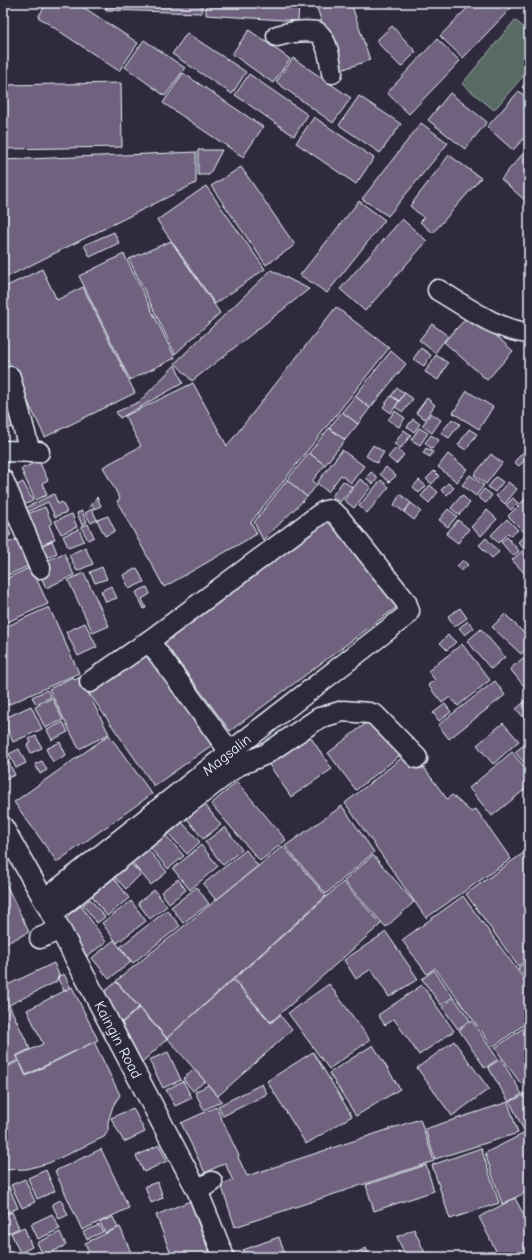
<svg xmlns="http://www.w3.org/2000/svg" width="532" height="1260" viewBox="0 0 532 1260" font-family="'Comic Neue',sans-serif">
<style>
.green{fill:#586b64;stroke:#a0aeae}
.building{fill:#70627e;stroke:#e8f1f8}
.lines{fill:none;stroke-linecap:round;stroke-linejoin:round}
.minor-casing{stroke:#e8f1f8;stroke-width:23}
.minor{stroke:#2f2a3d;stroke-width:20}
.labels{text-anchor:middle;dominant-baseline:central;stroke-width:3;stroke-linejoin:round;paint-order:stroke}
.street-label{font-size:15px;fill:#e8f1f8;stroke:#2f2a3d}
</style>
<rect width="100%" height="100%" fill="#2f2a3d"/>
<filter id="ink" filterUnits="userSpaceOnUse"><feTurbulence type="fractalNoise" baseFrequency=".025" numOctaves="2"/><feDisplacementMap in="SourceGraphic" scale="8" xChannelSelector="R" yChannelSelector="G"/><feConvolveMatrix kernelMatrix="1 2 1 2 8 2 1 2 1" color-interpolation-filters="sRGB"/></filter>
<g filter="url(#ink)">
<polygon class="green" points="515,20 529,32 529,69 494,110 462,84"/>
<g class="building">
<polygon points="47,3 77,3 138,43 119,71 38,17"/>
<polygon points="107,3 202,3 202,13 106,10"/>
<polygon points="206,3 299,3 298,21 206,15"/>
<polygon points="322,3 351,3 370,60 338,71 316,5"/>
<polygon points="472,3 507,3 512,7 463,58 440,36"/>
<polygon points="392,26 416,52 401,67 376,41"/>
<polygon points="249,30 290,59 273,83 232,54"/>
<polygon points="187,33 246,72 232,94 172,54"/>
<polygon points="437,39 460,61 409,114 387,93"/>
<polygon points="144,40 185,68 165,96 125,67"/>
<polygon points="293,58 351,98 333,123 276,82"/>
<polygon points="183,73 263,127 243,157 163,103"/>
<polygon points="249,74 308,115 294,136 235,95"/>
<polygon points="529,79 529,94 522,87"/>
<polygon points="121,83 122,147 3,149 3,85"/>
<polygon points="519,91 529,100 529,133 513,150 487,127"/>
<polygon points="450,93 487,122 465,149 428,120"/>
<polygon points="359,96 401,124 380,153 339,125"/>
<polygon points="314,117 374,158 356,184 296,143"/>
<polygon points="421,123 448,143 388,216 362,199"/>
<polygon points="198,150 222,150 209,175 198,175"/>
<polygon points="526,150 529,152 529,204 501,179"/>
<polygon points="196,152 196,183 3,279 3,160"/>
<polygon points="449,155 481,178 433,233 420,222 424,218 410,206"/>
<polygon points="241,167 295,245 266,265 211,186"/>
<polygon points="206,186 265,269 215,304 157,220"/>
<polygon points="359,201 385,220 327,293 300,275"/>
<polygon points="402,219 427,241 365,311 340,289"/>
<polygon points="114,232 119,243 90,257 84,245"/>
<polygon points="171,241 220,313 175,354 129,259"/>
<polygon points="124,254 175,358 130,380 79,276"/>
<polygon points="42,269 57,300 83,287 135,393 45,437 3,351 3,288"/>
<polygon points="271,270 309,289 192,381 175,363"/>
<polygon points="336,307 389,348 251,522 257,534 164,587 117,501 120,499 103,467 141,446 125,416 193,383 227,446"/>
<polygon points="471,313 513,351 487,380 444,342"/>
<polygon points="432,324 448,336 435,353 419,340"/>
<polygon points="421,348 431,355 424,366 413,359"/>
<polygon points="391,351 406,364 370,408 355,396"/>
<polygon points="436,355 448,363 438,380 425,372"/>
<polygon points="175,365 183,383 120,418 116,412 139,402"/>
<polygon points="397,388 405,393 399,401 391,396"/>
<polygon points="467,391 493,407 479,429 453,413"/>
<polygon points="405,393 413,399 403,412 395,407"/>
<polygon points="12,395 15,427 3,429 3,396"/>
<polygon points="355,396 370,408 358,424 342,412"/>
<polygon points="391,396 399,401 391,413 383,407"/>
<polygon points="427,398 435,405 425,419 416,413"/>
<polygon points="395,411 405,418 399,427 388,420"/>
<polygon points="342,412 358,424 345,440 329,428"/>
<polygon points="431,413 441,420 432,433 422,426"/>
<polygon points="413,419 420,424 414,432 407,427"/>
<polygon points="452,419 460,424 449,438 441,433"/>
<polygon points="329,428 345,440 325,465 309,453"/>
<polygon points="419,428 428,433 420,445 411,440"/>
<polygon points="469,429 477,434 466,450 458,445"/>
<polygon points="404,430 411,435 401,448 394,444"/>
<polygon points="431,435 439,440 432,449 425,443"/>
<polygon points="373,445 384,452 377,463 366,456"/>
<polygon points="396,448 404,455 396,464 388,457"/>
<polygon points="426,448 433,452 430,457 423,453"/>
<polygon points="527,448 529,450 529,456 519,466 514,462"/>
<polygon points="342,450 364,466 351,483 341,475 328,492 317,483"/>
<polygon points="309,453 325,465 312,481 317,485 307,497 287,480"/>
<polygon points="448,454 467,469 457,482 438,467"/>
<polygon points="491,454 502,463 486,484 474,475"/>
<polygon points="39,461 48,480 42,483 47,495 35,500 21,469"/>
<polygon points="386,467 396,476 389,482 380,474"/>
<polygon points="434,471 439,476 432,484 426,479"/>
<polygon points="371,472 378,478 373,484 366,478"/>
<polygon points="470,475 484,485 476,496 462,485"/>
<polygon points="496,477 503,482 495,492 488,487"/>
<polygon points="360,479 371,487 354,508 344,500"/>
<polygon points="287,480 307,497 263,540 254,522"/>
<polygon points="381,480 389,487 367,513 359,506"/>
<polygon points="419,480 426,486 419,493 413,487"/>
<polygon points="343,481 352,487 340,502 332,496"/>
<polygon points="23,482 33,501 19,507 10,489"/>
<polygon points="508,482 517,489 505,504 496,496"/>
<polygon points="448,483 454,488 447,495 441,490"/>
<polygon points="430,485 438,492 429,503 421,496"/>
<polygon points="484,489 492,495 486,503 478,497"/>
<polygon points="54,494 58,504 62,502 67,512 55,517 48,502 27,512 25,508"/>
<polygon points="400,494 411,503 404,512 394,505"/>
<polygon points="462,495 470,503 459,515 451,508"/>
<polygon points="97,497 101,506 94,509 93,505 89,507"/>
<polygon points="527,497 529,499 529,529 525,533 508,516"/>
<polygon points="513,498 518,503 511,510 506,505"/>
<polygon points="411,503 421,511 414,520 404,512"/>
<polygon points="3,504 12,524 7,526 11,535 3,539"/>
<polygon points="45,507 52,523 49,525 55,539 36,548 22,516"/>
<polygon points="92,509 97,520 91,523 85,513"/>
<polygon points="448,509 457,516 448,527 439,520"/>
<polygon points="487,510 497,519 481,536 471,527"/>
<polygon points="82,511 87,522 82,525 77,513"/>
<polygon points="327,513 397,607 230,731 160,637"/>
<polygon points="72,514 77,527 61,534 55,521"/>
<polygon points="108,516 115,531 105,536 97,520"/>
<polygon points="507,519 518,530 511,536 508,533 498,543 491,535"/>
<polygon points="458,520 469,529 458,543 446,534"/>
<polygon points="88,524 94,537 88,540 81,527"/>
<polygon points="79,529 84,541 68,547 63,536"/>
<polygon points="526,534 529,537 529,544 524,549 518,542"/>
<polygon points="507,537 519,551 513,556 501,542"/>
<polygon points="19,538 31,565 3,577 3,545"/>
<polygon points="486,538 499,552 492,558 479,545"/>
<polygon points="52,541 57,553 45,559 40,546"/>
<polygon points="85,547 93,564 77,571 69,555"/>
<polygon points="523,550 529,557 529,578 512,560"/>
<polygon points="64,553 74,575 46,588 39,572 44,562"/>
<polygon points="463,560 468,565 461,571 457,566"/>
<polygon points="31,567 48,604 3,624 3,580"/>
<polygon points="102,567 107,579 95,583 90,572"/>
<polygon points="137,568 144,582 129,589 123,575"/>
<polygon points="84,573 109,626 93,633 68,580"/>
<polygon points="111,586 117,598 106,602 101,591"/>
<polygon points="147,587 150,594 142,599 146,608 144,609 136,592"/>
<polygon points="49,607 79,673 3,707 3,628"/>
<polygon points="460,608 467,618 454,627 448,616"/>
<polygon points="505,614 529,638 529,646 521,654 492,627"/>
<polygon points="468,621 474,628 465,635 459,628"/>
<polygon points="85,623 97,647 78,656 66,632"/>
<polygon points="481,629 505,657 491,669 467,641"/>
<polygon points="448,635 456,642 447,650 440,643"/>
<polygon points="462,644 490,680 458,706 450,697 442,703 428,685 435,680 428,671"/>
<polygon points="145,649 212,745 154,786 87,690"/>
<polygon points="529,653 529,692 510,669"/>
<polygon points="73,677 75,680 80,677 109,734 79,749 49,689"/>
<polygon points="495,681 505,695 449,739 438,725"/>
<polygon points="47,690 51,697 36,704 32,697"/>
<polygon points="52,698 63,720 45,728 35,707"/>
<polygon points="529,698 529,719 527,721 516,709"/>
<polygon points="445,704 451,712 439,721 433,713"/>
<polygon points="31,706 42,729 13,742 3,719"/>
<polygon points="375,716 403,753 356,790 328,753"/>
<polygon points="63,722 68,732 52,740 47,730"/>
<polygon points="503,723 519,741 493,764 477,745"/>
<polygon points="109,735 152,794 57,862 14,802"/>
<polygon points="309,735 332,769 291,797 268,763"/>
<polygon points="36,736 42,748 31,753 27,745 31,743 29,739"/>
<polygon points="529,741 529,769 515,752"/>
<polygon points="60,742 66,755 53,762 46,749"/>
<polygon points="19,749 26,763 16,768 9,754"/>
<polygon points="512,752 529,773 529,786 492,816 469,788"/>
<polygon points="408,753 421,764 447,799 452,795 471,812 476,809 511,859 426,918 345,803"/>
<polygon points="6,756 15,775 3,780 3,758"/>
<polygon points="42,761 47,770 40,774 35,764"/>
<polygon points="237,782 286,840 260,861 211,804"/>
<polygon points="203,802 221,825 203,839 185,816"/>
<polygon points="342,806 374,852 326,894 285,846"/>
<polygon points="179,819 200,842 187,854 166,831"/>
<polygon points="225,827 242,850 223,865 205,842"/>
<polygon points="162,831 184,856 168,869 147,844"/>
<polygon points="201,845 218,866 190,890 173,869"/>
<polygon points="145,846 167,872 151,885 129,859"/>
<polygon points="283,846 326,896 167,1038 116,981"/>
<polygon points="529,849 529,958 518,966 466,894"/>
<polygon points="246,850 258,866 216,900 203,884"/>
<polygon points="373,855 414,902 386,927 344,881"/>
<polygon points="129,862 141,874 126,889 114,876"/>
<polygon points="3,878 29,932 3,945"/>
<polygon points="114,878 129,898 107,916 92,896"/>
<polygon points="178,879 186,890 169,903 161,892"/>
<polygon points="343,882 381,924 271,1022 234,979"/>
<polygon points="197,887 209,904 183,923 171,907"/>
<polygon points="154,890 167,906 150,919 138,903"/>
<polygon points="463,896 529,986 529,1021 493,1047 435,968 427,974 402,940"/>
<polygon points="90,899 105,917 97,923 83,905"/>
<polygon points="131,901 146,921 117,943 102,923"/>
<polygon points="81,906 106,942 87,956 61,920"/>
<polygon points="167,910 180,926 133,963 120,947"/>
<polygon points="386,932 418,979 389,997 371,969 356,979 344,960"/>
<polygon points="114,940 131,962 109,979 92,958"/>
<polygon points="529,960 529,983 518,968"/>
<polygon points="54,963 59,975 56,982 9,1005 30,1049 16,1056 18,1060 4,1067 3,987"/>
<polygon points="434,970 453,997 441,1005 422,979"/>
<polygon points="64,974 71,988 64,991 58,979 59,976"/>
<polygon points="233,980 271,1023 280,1015 292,1030 218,1096 167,1038"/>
<polygon points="116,982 139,1007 121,1023 104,992"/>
<polygon points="329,984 370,1040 329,1069 288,1013"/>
<polygon points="422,985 454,1031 419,1055 394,1019 385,1025 378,1015"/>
<polygon points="72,987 98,1040 26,1075 17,1056 43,1044 27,1010"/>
<polygon points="454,998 470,1020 458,1029 442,1007"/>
<polygon points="139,1008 167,1039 141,1063 122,1023"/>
<polygon points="472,1021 498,1059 485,1068 459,1030"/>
<polygon points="529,1024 529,1078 521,1084 495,1048"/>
<polygon points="454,1041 489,1089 452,1116 417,1068"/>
<polygon points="94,1042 120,1095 113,1106 108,1122 108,1131 104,1137 49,1163 27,1169 3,1170 3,1069 19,1061 26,1076"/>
<polygon points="373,1045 400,1089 356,1116 329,1073"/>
<polygon points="168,1052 181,1080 163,1088 149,1060"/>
<polygon points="313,1052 352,1116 306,1144 267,1081"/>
<polygon points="501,1059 522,1094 509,1102 488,1067"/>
<polygon points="194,1069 205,1081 193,1091 183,1079"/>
<polygon points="183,1081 192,1098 175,1106 166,1090"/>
<polygon points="262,1084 267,1094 223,1116 218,1106"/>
<polygon points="208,1085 222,1101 204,1110 195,1092"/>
<polygon points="529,1092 529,1141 510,1102"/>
<polygon points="508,1102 518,1133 435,1159 425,1129"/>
<polygon points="216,1107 239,1156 238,1157 247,1176 420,1119 434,1161 235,1227 221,1184 233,1181 225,1163 205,1173 181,1123"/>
<polygon points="133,1108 145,1132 124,1142 111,1118"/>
<polygon points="523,1134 529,1146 529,1191 502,1204 485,1153"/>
<polygon points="159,1145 167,1161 144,1172 136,1156"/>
<polygon points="481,1148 499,1203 450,1219 432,1165"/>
<polygon points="101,1149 129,1208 82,1230 55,1171"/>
<polygon points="426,1165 434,1191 374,1211 366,1185"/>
<polygon points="46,1170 55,1191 37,1199 28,1178"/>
<polygon points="25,1179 35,1202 22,1208 11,1185"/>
<polygon points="158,1182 163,1198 151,1203 145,1186"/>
<polygon points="9,1187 18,1208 7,1213 3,1204 3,1189"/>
<polygon points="515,1198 529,1225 529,1257 499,1257 479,1217"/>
<polygon points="61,1200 68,1215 59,1219 52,1204"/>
<polygon points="190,1201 211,1257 172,1257 156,1215"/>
<polygon points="12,1212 19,1228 4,1235 3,1232 3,1216"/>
<polygon points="52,1214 60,1229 38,1239 31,1224"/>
<polygon points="113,1217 118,1228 105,1233 100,1222"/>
<polygon points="99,1225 103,1232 87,1239 83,1232"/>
<polygon points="24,1227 32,1247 20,1253 11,1233"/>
<polygon points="120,1227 133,1257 91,1257 85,1243"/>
<polygon points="414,1229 425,1253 417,1257 406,1257 397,1237"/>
<polygon points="60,1232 66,1245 44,1256 37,1243"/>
<polygon points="279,1237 285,1255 280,1257 245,1257 243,1250"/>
<polygon points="366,1248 370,1257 351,1257 350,1256"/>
<polygon points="399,1251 401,1257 386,1257"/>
</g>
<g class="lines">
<defs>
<g id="minor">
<path d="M277,36C290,32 303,30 317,32C328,40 330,60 332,73"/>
<path d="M438,290C467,307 496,330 529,333"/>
<polyline points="10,377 30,452"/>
<polyline points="3,451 39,452"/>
<polyline points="3,480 40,568"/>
<polyline points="90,682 149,641"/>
<path id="s1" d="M3,827L52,914L197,1190L224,1257"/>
<path id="s2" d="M43,898L57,890L230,752L407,615L409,611L406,602L338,516L330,510L325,511L320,514L149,641L230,752"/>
<polyline points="52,914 184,807 237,766 266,754 319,718 343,711 369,713 375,715 417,758"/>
<polyline points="40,938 59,930"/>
<polyline points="197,1190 212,1182"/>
</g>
</defs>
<use href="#minor" class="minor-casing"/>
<use href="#minor" class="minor"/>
</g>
</g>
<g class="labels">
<g class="street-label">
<text stroke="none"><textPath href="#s2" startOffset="233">Magsalin</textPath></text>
<text stroke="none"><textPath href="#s1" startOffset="242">Kaingin Road</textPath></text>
</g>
</g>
<rect width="532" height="1260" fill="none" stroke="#2f2a3d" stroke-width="16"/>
<rect x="8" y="8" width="516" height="1244" fill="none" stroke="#e8f1f8" stroke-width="1.5" filter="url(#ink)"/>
</svg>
